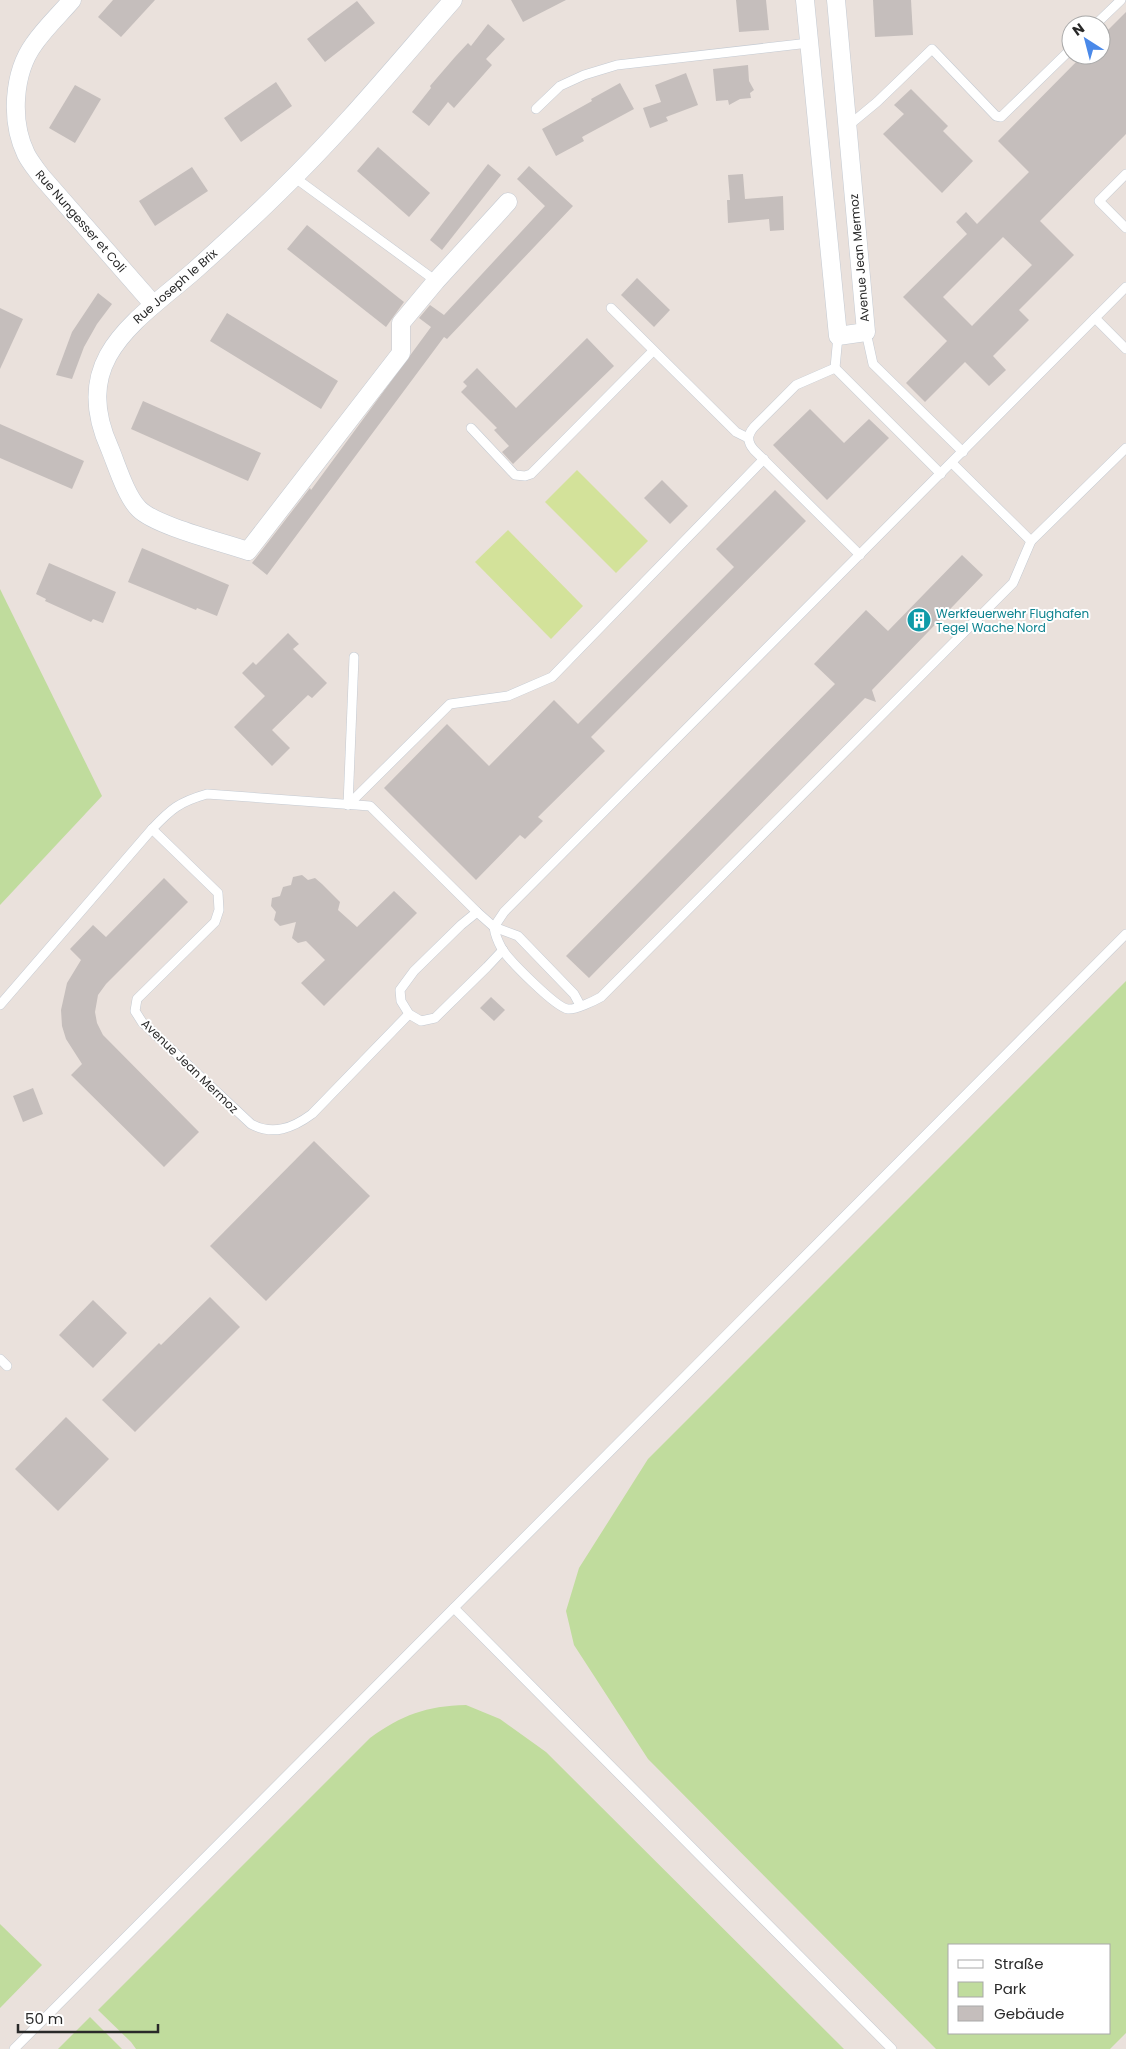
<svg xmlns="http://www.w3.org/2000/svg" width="1126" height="2049" viewBox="0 0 1126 2049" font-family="Poppins,sans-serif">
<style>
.green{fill:#c0dc9d;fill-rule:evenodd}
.pitch{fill:#d3e29a}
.building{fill:#c5bebc;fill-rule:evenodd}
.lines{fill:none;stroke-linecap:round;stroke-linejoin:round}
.lane-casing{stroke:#c4cad2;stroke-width:10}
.street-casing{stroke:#c4cad2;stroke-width:19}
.lane{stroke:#fff;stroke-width:9}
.street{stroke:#fff;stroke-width:18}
.labels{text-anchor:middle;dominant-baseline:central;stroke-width:4;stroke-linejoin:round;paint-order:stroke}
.street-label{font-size:12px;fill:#292929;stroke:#fff}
.culture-label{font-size:12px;fill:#0d838f;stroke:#fff;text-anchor:start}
</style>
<rect width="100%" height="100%" fill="#eae1dc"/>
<g class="green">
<polygon points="0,589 102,796 0,905"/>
<path d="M1126,981V2033L1110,2049H936L648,1759L574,1645L566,1611L579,1568L648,1459ZM1110,1945V2033H950V1945Z"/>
<path d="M466,1705L500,1719L546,1752L844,2049H136L131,2042L98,2010L370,1738C402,1715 426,1706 466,1705Z"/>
<polygon points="0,1924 42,1965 0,2008"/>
<polygon points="90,2017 122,2049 58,2049"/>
</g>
<g class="pitch">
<polygon points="577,470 648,541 616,573 545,502"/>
<polygon points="508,530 583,606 551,639 475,562"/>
</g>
<g class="building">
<polygon points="113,0 155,0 121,37 98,17"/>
<polygon points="511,0 566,0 523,22"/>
<polygon points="736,0 766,0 769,30 739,32"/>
<polygon points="873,0 911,0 913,35 875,37"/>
<polygon points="357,1 375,23 325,62 307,39"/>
<path d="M1126,12V134L1040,221L1074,255L1019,310L1029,320L993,356L1006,370L989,386L965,362L925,402L906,383L947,341L903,297L967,234L956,222L966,212L977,224L1029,172L998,141L1083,55H1101V37ZM1003,237L1032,265L972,326L943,297Z"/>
<polygon points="488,24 505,39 486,59 492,65 454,108 448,102 429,126 412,112 431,88 430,86 455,57 468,43 471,46"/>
<polygon points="748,65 749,81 754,90 750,93 751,98 740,99 729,105 728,100 716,101 713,69"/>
<polygon points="686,73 698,105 666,117 668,121 650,128 643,108 661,102 655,85"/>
<polygon points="276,82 292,106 241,142 224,118"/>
<polygon points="620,83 634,109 582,137 584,141 556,156 542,129 592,101 591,99"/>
<polygon points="75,85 101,99 75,143 49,128"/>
<polygon points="911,89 948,126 943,131 973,161 942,193 883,134 904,114 894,105"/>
<polygon points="378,147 430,193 409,217 357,171"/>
<polygon points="488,164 501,175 442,250 430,240"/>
<polygon points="529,166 573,206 447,339 444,337 267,575 252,563 310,488 311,490 431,327 419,318 430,305 444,315 545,206 517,179"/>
<polygon points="192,167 208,191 155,226 139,201"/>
<polygon points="743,174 745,199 783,196 784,230 770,231 769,219 728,223 727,200 730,200 728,175"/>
<polygon points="307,225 404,302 386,327 287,249"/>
<polygon points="637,278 670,310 654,327 621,295"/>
<polygon points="98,293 112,304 97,324 84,347 72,379 56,375 72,332"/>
<polygon points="0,308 23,319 0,369"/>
<polygon points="227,313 338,381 321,409 210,341"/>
<polygon points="587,338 614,366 513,464 502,452 509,446 494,430 497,428 461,392 467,386 463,382 477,368 516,408"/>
<polygon points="143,401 261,453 248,481 131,429"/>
<polygon points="810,409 844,443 869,419 889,438 827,500 773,445"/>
<polygon points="0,424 84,461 72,489 0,458"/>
<polygon points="662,480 688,506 670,524 644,498"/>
<polygon points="775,490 806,521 591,737 605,751 538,817 543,821 525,839 520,835 476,880 384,788 447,724 489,766 554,700 578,724 734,567 716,549"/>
<polygon points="142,548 229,585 217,616 197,608 196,610 128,582"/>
<polygon points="962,555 983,575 872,690 876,702 865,698 589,978 566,956 835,684 814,664 866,610 888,631"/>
<polygon points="49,563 116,592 103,623 93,619 91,622 45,601 46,599 36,594"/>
<polygon points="288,633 299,644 293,649 327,683 312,698 308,695 272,730 290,748 272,766 234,727 265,696 242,673 253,662 256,665"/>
<polygon points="302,875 308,880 315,878 322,884 340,902 338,910 357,927 394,891 417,913 324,1006 301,983 325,960 306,941 298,943 292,938 296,922 280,926 274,920 276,912 271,906 272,898 280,896 283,887 291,885 293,877"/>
<polygon points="164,878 188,902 106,984 98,995 95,1012 97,1023 103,1035 199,1132 164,1167 71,1075 82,1064 66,1039 62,1026 61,1010 67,983 81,960 70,949 93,925 106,937"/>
<polygon points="491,997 505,1010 494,1021 480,1008"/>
<polygon points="33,1088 43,1114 23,1122 13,1096"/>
<polygon points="314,1141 370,1196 266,1301 210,1246"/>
<polygon points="210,1297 240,1327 135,1432 102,1400 159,1343 161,1345"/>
<polygon points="93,1300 127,1333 93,1368 59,1335"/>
<polygon points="66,1417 109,1459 58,1511 15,1469"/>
</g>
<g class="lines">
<defs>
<g id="lane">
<polyline points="1095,25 1121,0"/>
<polyline points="536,109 560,86 584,75 617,65 809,43"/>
<polyline points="848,126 877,102 932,49 996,116 1001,117 1071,49"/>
<polyline points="1126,174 1099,201 1126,228"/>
<polyline points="294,177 436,281"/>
<polyline points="611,308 736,432 748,438"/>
<polyline points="1095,318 1126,287"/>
<polyline points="866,332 873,364 963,452"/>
<path d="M838,336L835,368L796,385L754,427C747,435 747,442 754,450L860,555"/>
<path d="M1126,349L1095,318L504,912L494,927C495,934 498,942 502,949C509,960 556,1008 568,1009C575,1010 594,1001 601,997L1013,583L1031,541L1126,448"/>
<polyline points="835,368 941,474"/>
<polyline points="471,428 515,475 525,476 531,474 653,351"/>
<polyline points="952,463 1031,541"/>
<polyline points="348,805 450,704 508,696 552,677 764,459"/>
<polyline points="348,805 354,657"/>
<path d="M152,829L218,893L219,910L215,922L137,999L135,1011L142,1022L251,1124C273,1136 293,1128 312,1114L409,1014"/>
<polyline points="477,912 461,925 414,971 400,990 401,1001 409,1014 421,1021 435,1018 487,967 503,950"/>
<path d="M0,1005L152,829C171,809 179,802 207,794L370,806L477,912L494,927L518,936L574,994L580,1005"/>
<polyline points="0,1359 7,1366"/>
<polyline points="454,1608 892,2049"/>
<polyline points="14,2049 1126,934"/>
</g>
<g id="street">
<path d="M72,0C60,14 45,28 34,44C13,73 10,121 26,154C30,162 36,169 41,176L153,304"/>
<path d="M453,0C396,65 342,131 280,191C252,219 223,245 194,271C135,322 69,359 110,449C117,466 126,496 139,509C156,526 222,542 248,551L401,353V323L436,281L508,202"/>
<polyline points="805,0 838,336 866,332 836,0"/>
</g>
</defs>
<use href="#lane" class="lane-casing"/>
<use href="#street" class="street-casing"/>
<use href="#lane" class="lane"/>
<use href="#street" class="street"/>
</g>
<defs>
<symbol id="building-disc" viewBox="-11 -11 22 22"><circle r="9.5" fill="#0f9aa8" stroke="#fff"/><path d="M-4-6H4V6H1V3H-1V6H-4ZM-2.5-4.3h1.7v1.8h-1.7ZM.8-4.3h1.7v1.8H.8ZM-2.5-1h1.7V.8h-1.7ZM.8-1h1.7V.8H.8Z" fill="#fff"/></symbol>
</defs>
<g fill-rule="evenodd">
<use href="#building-disc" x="905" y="606" width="28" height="28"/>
</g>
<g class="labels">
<g class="street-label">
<text transform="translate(81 221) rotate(49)">Rue Nungesser et Coli</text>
<text transform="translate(859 258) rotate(-95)">Avenue Jean Mermoz</text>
<text transform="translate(175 286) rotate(-41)">Rue Joseph le Brix</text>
<text transform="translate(190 1066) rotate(44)">Avenue Jean Mermoz</text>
</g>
<g class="culture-label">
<text x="936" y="613">Werkfeuerwehr Flughafen<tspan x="936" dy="14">Tegel Wache Nord</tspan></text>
</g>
</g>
<rect x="948" y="1944" width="162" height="90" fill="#ffffff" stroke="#a9a9a9"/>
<rect x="958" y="1960" width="25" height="8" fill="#ffffff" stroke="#a9a9a9"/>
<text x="994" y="1969" font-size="15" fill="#292929">Straße</text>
<rect x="958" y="1982" width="25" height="15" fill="#c0dc9d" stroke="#a9a9a9"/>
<text x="994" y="1994" font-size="15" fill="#292929">Park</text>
<rect x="958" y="2006" width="25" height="15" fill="#c5bebc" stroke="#a9a9a9"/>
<text x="994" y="2019" font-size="15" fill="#292929">Gebäude</text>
<g transform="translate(1086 40) rotate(324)"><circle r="24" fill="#ffffff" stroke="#a9a9a9"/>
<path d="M0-4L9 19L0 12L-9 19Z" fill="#4a89e9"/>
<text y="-8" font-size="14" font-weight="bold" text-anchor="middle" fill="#292929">N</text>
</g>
<path d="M18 2024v8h140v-8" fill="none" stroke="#292929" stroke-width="2.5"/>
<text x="25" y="2024" font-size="15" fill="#292929" stroke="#ffffff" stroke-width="4" paint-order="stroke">50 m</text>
</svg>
